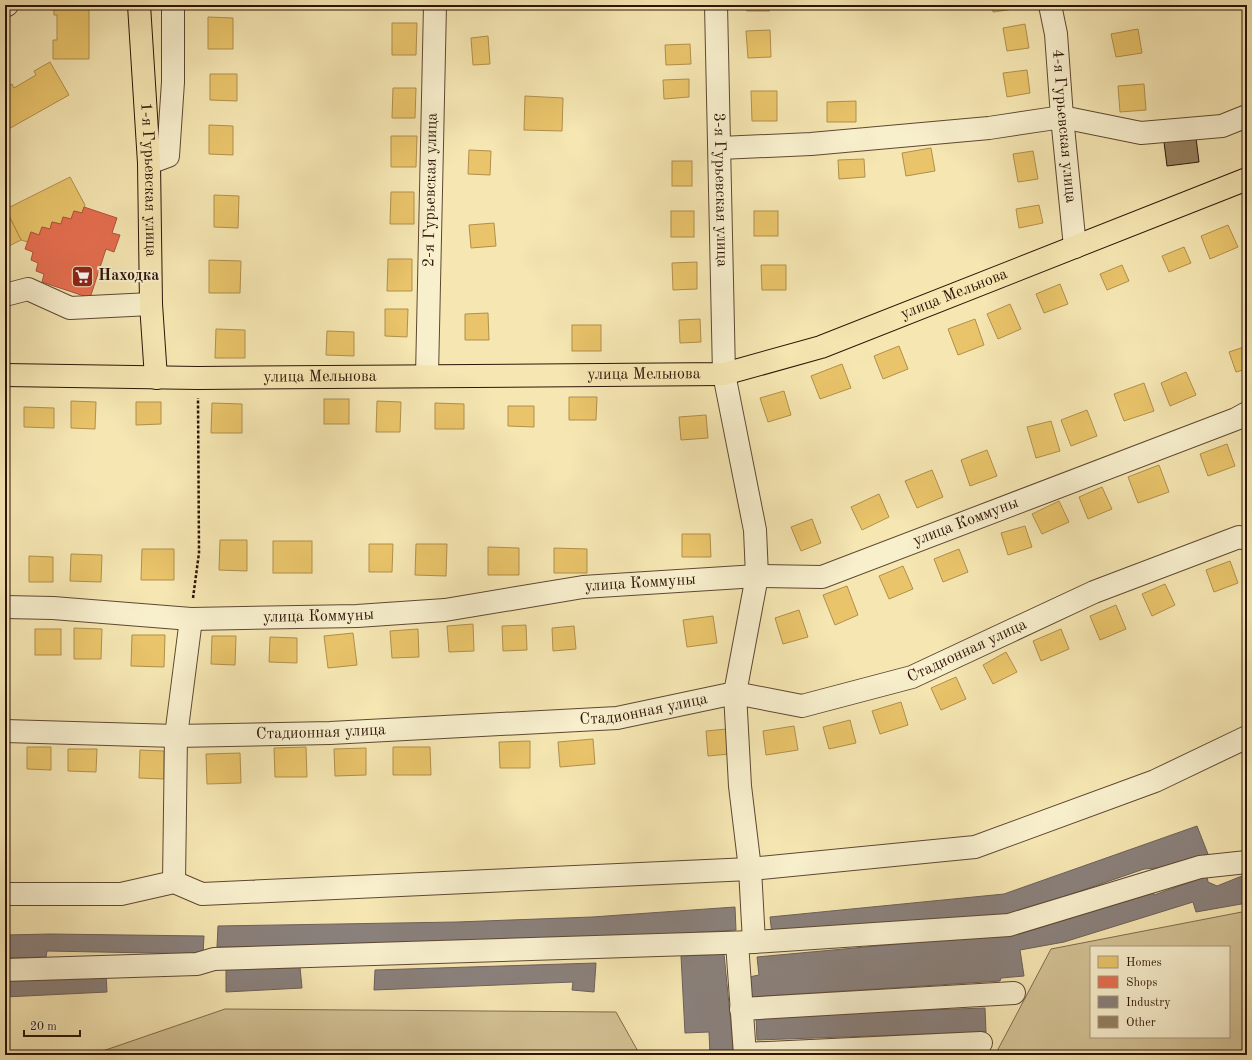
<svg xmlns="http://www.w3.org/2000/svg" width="1252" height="1060" viewBox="0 0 1252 1060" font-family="'Old Standard TT',serif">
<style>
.green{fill:#d3c295;stroke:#806b4e;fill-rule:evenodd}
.homes{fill:#e9c46a;stroke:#b18f4c}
.shops{fill:#e76f51;stroke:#af543b}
.industry{fill:#8a817c;stroke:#6e6059}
.building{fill:#958160;stroke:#2d1407}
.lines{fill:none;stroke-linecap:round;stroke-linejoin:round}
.minor-casing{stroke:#5f4832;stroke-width:24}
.major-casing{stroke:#2d1407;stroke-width:24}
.path{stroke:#2d1407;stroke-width:2.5;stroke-dasharray:3 2;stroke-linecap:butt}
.minor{stroke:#f8efcd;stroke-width:22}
.major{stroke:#f5e6b2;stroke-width:22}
.labels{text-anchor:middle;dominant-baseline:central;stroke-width:4;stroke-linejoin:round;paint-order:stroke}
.street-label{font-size:16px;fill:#2d1407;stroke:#f8efcd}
.poi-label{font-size:16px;font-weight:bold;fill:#2d1407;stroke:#f8efcd;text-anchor:start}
</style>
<rect width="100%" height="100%" fill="#f5e6b2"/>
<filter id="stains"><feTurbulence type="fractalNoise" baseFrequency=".005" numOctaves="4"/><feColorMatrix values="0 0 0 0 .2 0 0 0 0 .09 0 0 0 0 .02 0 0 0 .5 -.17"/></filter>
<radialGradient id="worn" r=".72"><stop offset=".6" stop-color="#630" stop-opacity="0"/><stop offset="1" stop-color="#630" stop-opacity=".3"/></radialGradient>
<g class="green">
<path d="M1247,911V1055H995L1051,949ZM1091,947H1229V1037H1091Z"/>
<polygon points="225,1009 616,1012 640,1055 91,1055"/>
</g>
<g class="homes">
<polygon points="54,5 89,5 89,59 53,59 53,40 57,40 57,15 54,15"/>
<rect x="747" y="5" width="22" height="6"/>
<polygon points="992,5 1020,5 1021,8 993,12"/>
<polygon points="208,17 233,18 233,49 208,49"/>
<polygon points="392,23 417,23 416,55 392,55"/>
<polygon points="1025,24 1029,48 1007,51 1003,28"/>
<polygon points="1138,29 1142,53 1116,57 1111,34"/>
<polygon points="770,30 771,57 748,58 746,31"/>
<polygon points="488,36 490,64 473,65 471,38"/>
<polygon points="690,44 691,64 666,65 665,45"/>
<polygon points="50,62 69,95 5,131 5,88 12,84 14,88 36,75 34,71"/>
<polygon points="1027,70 1030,93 1007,97 1003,73"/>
<polygon points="210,74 237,74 237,101 210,100"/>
<polygon points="689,79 689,97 664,99 663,80"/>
<polygon points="1144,84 1146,110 1120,112 1118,86"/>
<polygon points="393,88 416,88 415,118 392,118"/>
<polygon points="751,91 777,91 777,121 752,121"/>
<polygon points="525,96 563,98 562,131 524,130"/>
<polygon points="856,101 856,122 827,122 827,102"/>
<polygon points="209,125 233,126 233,155 209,154"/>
<polygon points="391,136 417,136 416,167 391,167"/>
<polygon points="931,148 935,171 906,176 902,153"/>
<polygon points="469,150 491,151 490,175 468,174"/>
<polygon points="1033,151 1038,179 1018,182 1013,154"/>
<polygon points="864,159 865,177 839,179 838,160"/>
<rect x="672" y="161" width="20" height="25"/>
<polygon points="70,177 85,205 82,213 74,211 71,219 63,217 61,224 52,222 50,229 42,227 39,235 31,232 28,242 21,240 6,209"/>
<polygon points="391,192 414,192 414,224 390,224"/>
<polygon points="214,195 239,196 238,228 214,227"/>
<polygon points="1039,205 1043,223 1019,228 1016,209"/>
<rect x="671" y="211" width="23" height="26"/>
<rect x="754" y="211" width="24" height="25"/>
<polygon points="7,212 21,240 5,248 5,213"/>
<polygon points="494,223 496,246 471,248 469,225"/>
<polygon points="1228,225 1238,247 1210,259 1201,236"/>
<polygon points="1184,247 1191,263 1169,272 1162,256"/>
<polygon points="388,259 412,259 412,291 387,291"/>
<polygon points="209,260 241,261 240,293 209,293"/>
<polygon points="697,262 697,289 673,290 672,263"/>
<polygon points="761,265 786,265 786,290 762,290"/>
<polygon points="1122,265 1129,281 1107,290 1100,274"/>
<polygon points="1060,284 1068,304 1044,313 1036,294"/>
<polygon points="1010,304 1021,329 998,339 987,314"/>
<polygon points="385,309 408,309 407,337 385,336"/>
<polygon points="488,313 489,340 465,340 465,314"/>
<polygon points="700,319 701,342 680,343 679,320"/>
<polygon points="975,319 984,345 958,355 948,329"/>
<rect x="572" y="325" width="29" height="26"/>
<polygon points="216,329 245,330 245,358 215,358"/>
<polygon points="327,331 354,332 354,356 326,355"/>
<polygon points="899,346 908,369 883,379 874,356"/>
<polygon points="1247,346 1247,369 1236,372 1229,352"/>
<polygon points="842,364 851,388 820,399 811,376"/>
<polygon points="1186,372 1196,395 1170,406 1161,383"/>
<polygon points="1144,383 1154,411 1124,421 1114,394"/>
<polygon points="784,391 791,415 768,422 760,398"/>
<polygon points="569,397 597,397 596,420 569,420"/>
<rect x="324" y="399" width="25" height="25"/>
<polygon points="71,401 96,402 95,429 71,428"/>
<polygon points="377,401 401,402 400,432 376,432"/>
<polygon points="136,402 161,402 161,424 136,425"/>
<polygon points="212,403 242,404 242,433 211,433"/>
<polygon points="435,403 464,404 464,429 435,429"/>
<polygon points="508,406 534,406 534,427 508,426"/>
<polygon points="24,407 54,408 54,428 24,427"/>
<polygon points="1087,410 1097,436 1071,446 1061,420"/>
<polygon points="706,415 708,438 681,440 679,417"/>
<polygon points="1051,421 1060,451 1036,458 1027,427"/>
<polygon points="1227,444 1235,466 1208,476 1200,454"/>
<polygon points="987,450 997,476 970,486 961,460"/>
<polygon points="1159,465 1169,492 1138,503 1128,477"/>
<polygon points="932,470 943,497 917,508 905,481"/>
<polygon points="1102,487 1112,509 1088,519 1079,497"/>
<polygon points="879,494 889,517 862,530 851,507"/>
<polygon points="1059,501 1069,522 1042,534 1032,514"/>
<polygon points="812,519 821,543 801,551 791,527"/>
<polygon points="1025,526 1032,547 1008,555 1001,533"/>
<polygon points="682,534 710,534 711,557 682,557"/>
<polygon points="220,540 247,540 247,571 219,570"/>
<rect x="273" y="541" width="39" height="32"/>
<polygon points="369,544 393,544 392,572 369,572"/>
<polygon points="416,544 447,544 446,576 415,575"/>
<polygon points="488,547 519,548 519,575 488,575"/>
<polygon points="554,548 587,549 587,573 554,573"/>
<polygon points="142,549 174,549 174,580 141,580"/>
<polygon points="959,549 968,572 943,582 934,559"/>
<polygon points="71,554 102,555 101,582 70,581"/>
<polygon points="29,556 53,557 53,582 29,582"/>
<polygon points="1230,561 1238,583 1214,592 1206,570"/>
<polygon points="903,566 913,589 889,599 879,576"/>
<polygon points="1165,584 1175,605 1152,616 1142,594"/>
<polygon points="847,586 858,615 835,625 823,595"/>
<polygon points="1116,605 1126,629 1100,640 1090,616"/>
<polygon points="799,610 808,637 783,644 775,618"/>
<polygon points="713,616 717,643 687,647 683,620"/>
<polygon points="473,624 474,651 449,652 447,626"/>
<polygon points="526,625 527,650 503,651 502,626"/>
<polygon points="574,626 576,649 553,651 552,628"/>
<polygon points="74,628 102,629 101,659 74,659"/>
<rect x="35" y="629" width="26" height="26"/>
<polygon points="418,629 419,657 392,658 390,631"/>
<polygon points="1061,629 1069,649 1041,661 1033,641"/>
<polygon points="353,633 357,665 328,668 324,636"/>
<polygon points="132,635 165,635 164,667 131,666"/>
<polygon points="212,636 236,636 235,665 211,664"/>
<polygon points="270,637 297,638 297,663 269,662"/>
<polygon points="1006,652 1017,672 993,684 983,665"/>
<polygon points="956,677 966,699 941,710 931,688"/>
<polygon points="901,702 908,725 880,734 872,711"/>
<polygon points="850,720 856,743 829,749 823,727"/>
<polygon points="794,726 798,750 766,755 763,731"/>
<polygon points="727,729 729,754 708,756 706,731"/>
<polygon points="593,739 595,764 560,767 558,742"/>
<polygon points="530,741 530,768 500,768 499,742"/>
<polygon points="27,747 51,747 51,770 27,769"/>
<polygon points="306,747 307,777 275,777 274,748"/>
<polygon points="393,747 430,747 431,775 393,775"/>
<polygon points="366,748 366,775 335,776 334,749"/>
<polygon points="68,749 97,749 96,772 68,771"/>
<polygon points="140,750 164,751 164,779 139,778"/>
<polygon points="240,753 241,783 207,784 206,754"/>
</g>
<polygon class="shops" points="84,207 117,218 112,233 120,235 114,252 106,249 90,298 42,282 44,274 36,271 38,263 31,260 33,252 25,249 31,232 39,235 42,227 50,229 52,222 61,224 63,217 71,219 74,211 82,213"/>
<g class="industry">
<polygon points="1197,826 1208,854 1169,867 1144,869 1011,915 772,935 770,917 1004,894"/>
<polygon points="1247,874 1247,903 1196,912 1193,902 1064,942 1020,950 1024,976 1001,978 1000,981 751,997 749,977 759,975 757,957 985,936 1041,927 1153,891 1154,895 1207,876 1208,882 1217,886"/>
<polygon points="735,907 736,930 501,944 217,947 218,926 457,922 592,917"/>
<polygon points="51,934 204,936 203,954 47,951 46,957 5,958 5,935"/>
<polygon points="724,954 734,1055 710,1055 709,1032 685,1033 681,956"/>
<polygon points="596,963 594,992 572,990 573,982 374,990 375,970"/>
<polygon points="300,967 302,988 226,992 226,969"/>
<polygon points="106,974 107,992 5,997 5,978"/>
<polygon points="985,1008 986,1032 757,1040 756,1016"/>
</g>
<polygon class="building" points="1195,130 1199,162 1167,166 1163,134"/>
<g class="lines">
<defs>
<g id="minor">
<path id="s1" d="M716,5L724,374L755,530L757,576L735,693L740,786L750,869L754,942"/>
<path id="s2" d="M1050,5L1056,34L1062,117L1075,247"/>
<polyline points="5,6 7,5"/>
<polyline points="720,148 811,144 989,128 1062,117 1141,133 1222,126 1247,116"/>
<polyline points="149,163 168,156 173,82 173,5"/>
<polyline points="5,295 28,289 70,308 151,304"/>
<path id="s3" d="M427,376L435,5"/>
<path id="s4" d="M5,607L53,608L191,619L357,616L445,610L583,587L757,576L822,577L1236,419L1247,413"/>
<path id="s5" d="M5,731L176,736L330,733L617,718L735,693L802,706L912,677L1094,592L1239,537L1247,539"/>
<polyline points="174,882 176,736 191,619"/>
<polyline points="5,894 121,894 174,882 202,894 750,869 975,847 1155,781 1247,737"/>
<polyline points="737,943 745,1055"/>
<polyline points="5,970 197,964 214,959 754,942 1009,925 1200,867 1247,862"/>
<polyline points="741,1009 1014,993"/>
<polyline points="745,1054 981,1043"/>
</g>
<g id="major">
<path id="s6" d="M139,5L149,163L151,304L156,378"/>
<path id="s7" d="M5,375L198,378L724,374L821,347L1247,179"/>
</g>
</defs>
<use href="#minor" class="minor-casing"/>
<use href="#major" class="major-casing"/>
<polyline class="path" points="193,598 199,553 198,398"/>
<use href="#minor" class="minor"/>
<use href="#major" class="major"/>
</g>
<defs>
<symbol id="supermarket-square" viewBox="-11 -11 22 22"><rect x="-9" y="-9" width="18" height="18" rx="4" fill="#8f2418" stroke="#f8efcd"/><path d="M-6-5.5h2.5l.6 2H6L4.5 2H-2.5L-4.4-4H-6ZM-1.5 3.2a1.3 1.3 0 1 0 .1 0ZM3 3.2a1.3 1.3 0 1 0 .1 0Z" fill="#fff"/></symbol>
</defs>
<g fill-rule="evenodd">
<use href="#supermarket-square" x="70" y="264" width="25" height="25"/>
</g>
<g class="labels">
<g class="street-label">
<text stroke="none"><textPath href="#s2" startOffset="122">4-я Гурьевская улица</textPath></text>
<text stroke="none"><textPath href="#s6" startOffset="175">1-я Гурьевская улица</textPath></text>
<text stroke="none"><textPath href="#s3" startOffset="186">2-я Гурьевская улица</textPath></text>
<text stroke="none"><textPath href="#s1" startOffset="185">3-я Гурьевская улица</textPath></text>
<text stroke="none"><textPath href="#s7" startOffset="963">улица Мельнова</textPath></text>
<text stroke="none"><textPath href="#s7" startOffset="639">улица Мельнова</textPath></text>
<text stroke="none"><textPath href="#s7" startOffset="315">улица Мельнова</textPath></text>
<text stroke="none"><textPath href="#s4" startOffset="974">улица Коммуны</textPath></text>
<text stroke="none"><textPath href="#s4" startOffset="638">улица Коммуны</textPath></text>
<text stroke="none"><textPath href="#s4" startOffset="314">улица Коммуны</textPath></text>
<text stroke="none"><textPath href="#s5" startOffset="976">Стадионная улица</textPath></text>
<text stroke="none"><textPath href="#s5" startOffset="640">Стадионная улица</textPath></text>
<text stroke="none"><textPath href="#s5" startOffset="316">Стадионная улица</textPath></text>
</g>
<g class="poi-label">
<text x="98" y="276">Находка</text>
</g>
</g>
<rect width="1252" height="1060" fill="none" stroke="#f5e6b2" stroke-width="20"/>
<rect x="6" y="6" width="1240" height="1048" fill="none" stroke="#2d1407" stroke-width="2"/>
<rect x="10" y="10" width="1232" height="1040" fill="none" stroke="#2d1407"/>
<rect x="1090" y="946" width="140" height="92" fill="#f8efcd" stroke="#a7977e"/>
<rect x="1098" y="956" width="20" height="12" fill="#e9c46a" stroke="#a7977e"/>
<text x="1126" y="966" font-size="12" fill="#2d1407">Homes</text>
<rect x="1098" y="976" width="20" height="12" fill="#e76f51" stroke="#a7977e"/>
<text x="1126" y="986" font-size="12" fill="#2d1407">Shops</text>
<rect x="1098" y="996" width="20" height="12" fill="#8a817c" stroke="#a7977e"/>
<text x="1126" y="1006" font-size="12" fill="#2d1407">Industry</text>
<rect x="1098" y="1016" width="20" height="12" fill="#958160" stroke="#a7977e"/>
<text x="1126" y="1026" font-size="12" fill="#2d1407">Other</text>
<path d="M24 1030v6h56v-6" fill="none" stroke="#2d1407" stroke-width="2"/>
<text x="30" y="1030" font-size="12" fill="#2d1407" stroke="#f8efcd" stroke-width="3" paint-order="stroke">20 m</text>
<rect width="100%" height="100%" filter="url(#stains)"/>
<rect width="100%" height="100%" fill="url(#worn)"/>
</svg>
